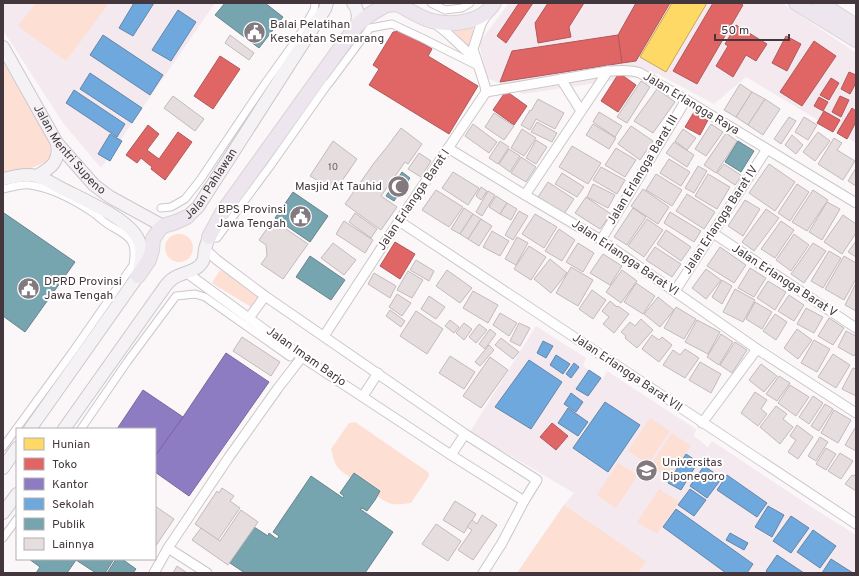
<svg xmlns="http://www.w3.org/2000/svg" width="859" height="576" viewBox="0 0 859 576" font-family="Overpass,sans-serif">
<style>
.built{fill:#f3e9ee}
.green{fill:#fddfd4}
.homes{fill:#ffd966;stroke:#c7a85a}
.shops{fill:#e06666;stroke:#b1585a}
.offices{fill:#8e7cc3;stroke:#78679b}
.schools{fill:#6fa8dc;stroke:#6286ac}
.public{fill:#76a5af;stroke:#67848d}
.building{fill:#e5ddde;stroke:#c2babb}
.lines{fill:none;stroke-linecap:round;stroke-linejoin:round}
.pedestrian-casing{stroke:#cdc6ca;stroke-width:9}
.minor-casing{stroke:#cdc6ca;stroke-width:11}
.secondary-casing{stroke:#cdc6ca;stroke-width:14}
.primary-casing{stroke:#d8d4d6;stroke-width:16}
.pedestrian{stroke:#fefefe;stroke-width:7}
.minor{stroke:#fefefe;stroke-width:9}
.secondary{stroke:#f5f2f6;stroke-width:12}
.primary{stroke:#ede6ee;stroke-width:14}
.labels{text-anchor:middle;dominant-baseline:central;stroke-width:4;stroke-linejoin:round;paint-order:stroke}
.number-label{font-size:10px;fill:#6d6267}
.poi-label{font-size:12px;fill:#43373d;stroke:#fff;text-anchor:start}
.street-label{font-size:12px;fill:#43373d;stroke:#fff}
</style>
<rect width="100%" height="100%" fill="#fbf7f9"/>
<g class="built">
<polygon points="3,3 215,3 101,168 63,123 3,30"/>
<polygon points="509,3 782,3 856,53 856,143 746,77 714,104 658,74 523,94 487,78 479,43"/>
<polygon points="536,326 586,358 583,366 603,379 607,371 696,429 694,436 708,447 712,441 807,504 856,535 856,573 517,573 564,505 574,493 470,432"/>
</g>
<g class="green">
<polygon points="36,3 109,3 66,61 18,26"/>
<polygon points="473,24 473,31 468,47 452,29"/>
<path d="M3,62L49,142C50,147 52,153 49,158C42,168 15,171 3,174Z"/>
<circle cx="179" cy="248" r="14"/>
<polygon points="220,270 259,294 251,307 212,283"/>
<polygon points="650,418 670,431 648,464 628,451"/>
<path d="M355,422L428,472L429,476L411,503C393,505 391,506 377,496L380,490L354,473L351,478C336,468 335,466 331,449L349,423Z"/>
<polygon points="672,433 691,446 669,478 650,466"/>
<polygon points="618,463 638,475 616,508 597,495"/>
<polygon points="659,489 679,502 657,534 637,522"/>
<polygon points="564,505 646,561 638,573 517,573"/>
</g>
<polygon class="homes" points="672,3 707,3 666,72 640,57"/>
<g class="shops">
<polygon points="519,3 533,3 506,43 497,36"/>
<polygon points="548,3 584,3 569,27 571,37 538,43 535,23"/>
<polygon points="636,3 670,3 636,61 622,63 618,35"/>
<polygon points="713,3 738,3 743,5 697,84 673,71"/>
<polygon points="736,25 767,44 756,61 746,55 733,77 716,66 728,46 725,44"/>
<polygon points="402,31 432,49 428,56 478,86 449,134 369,85 379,69 373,65 393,32"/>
<polygon points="618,35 622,63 500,82 512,51"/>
<polygon points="786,36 801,44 787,71 772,63"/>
<polygon points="814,41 836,56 802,106 780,92"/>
<polygon points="220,56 240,69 213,109 194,96"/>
<polygon points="849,72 856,75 856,83 850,94 841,89"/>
<polygon points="619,73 636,85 618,112 601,101"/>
<polygon points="831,78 839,83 829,100 820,95"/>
<polygon points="506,91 527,106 514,125 493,110"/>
<polygon points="840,96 849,100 841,117 832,112"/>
<polygon points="819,97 828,102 823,111 814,106"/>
<polygon points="852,108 856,111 856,122 847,139 837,133"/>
<polygon points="824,111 840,120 833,132 817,123"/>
<polygon points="694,112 708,120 700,135 685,127"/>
<polygon points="148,125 159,134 147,150 159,159 178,132 192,142 165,180 151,169 152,167 141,158 137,163 126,155"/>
<polygon points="395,242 415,254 400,279 380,266"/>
<polygon points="552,423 568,436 556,450 540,437"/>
</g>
<g class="offices">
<polygon points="226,353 269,382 189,496 155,472 155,456 183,417"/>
<polygon points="143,390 183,417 155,456 155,429 117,429"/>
</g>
<g class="schools">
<polygon points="134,3 154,3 133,36 119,28"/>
<polygon points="178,10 196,22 171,61 152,50"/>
<polygon points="103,35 163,75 150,95 90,55"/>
<polygon points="90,73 142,108 132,123 80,89"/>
<polygon points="74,90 125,124 117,137 66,103"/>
<polygon points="110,134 122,141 110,161 98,154"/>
<polygon points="543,341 553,346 546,358 537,353"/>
<polygon points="556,355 570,364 563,374 550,365"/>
<polygon points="529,360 562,382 531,429 495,407"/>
<polygon points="574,363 579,367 571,378 566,374"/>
<polygon points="589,370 601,378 588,396 576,389"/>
<polygon points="571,393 583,402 576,412 564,404"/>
<polygon points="605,402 640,425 608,472 573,448"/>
<polygon points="568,408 588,422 578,436 558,423"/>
<polygon points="686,454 698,462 681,490 668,483"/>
<polygon points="704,466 722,478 707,498 690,486"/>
<polygon points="727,475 767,503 757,517 717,490"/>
<polygon points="690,489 706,500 694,516 678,505"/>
<polygon points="768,506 784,515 772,537 755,527"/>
<polygon points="676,509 753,564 747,573 726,573 663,527"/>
<polygon points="791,516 809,528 791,553 773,541"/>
<polygon points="813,530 836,546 820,568 797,552"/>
<polygon points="730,533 748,543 744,550 726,540"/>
<polygon points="777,555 804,573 769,573 766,571"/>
<polygon points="831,559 853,573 822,573"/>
</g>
<g class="public">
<polygon points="225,3 265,3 283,17 259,48 215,15"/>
<polygon points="738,141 754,151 741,172 725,162"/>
<polygon points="402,172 410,178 394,201 386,196"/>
<polygon points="293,192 328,216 310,242 275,218"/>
<polygon points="4,213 75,262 25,332 3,316 3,214"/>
<polygon points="310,256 345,280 331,300 296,277"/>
<polygon points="354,473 380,491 375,500 367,511 362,508 360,509 393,532 365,573 245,573 230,563 254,527 268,536 269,533 277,539 279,536 273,532 311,476 343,498 344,496 340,493"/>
<polygon points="29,559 114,559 105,573 96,573 76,560 67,573 36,573 40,567"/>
<polygon points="116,559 122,559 136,569 133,573 107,573"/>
</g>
<g class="building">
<polygon points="230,35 254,53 249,60 225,43"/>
<polygon points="641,81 650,87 627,123 617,117"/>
<polygon points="740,84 752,92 736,117 724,110"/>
<polygon points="657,89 675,102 653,133 634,121"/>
<polygon points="752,92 765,99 748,125 736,117"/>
<polygon points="173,96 204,119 195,131 164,108"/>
<polygon points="538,99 564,113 555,129 536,119 530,130 521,125 530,110 531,111"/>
<polygon points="765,99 780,109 763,135 748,125"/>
<polygon points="599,112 622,126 615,137 593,122"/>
<polygon points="494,113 514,126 504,140 485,127"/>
<polygon points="789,117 796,121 781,144 774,139"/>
<polygon points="804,117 817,125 808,140 795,132"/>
<polygon points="537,122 557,133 552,142 531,132"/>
<polygon points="473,124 497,142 489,153 465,136"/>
<polygon points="593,124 616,138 609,149 586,135"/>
<polygon points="711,124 723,132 706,156 695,149"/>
<polygon points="631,126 653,141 640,160 618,144"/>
<polygon points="401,128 422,144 408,164 405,162 381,196 397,207 381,230 345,204 374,163 387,147"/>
<polygon points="522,129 536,138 524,156 511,148"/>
<polygon points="683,129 696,138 687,150 675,141"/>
<polygon points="818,132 830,141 815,161 803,152"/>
<polygon points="726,133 737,141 716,173 704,165"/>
<polygon points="792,135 803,145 796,154 785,145"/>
<polygon points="834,138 842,143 837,150 855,161 843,180 818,164"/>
<polygon points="536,140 547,147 536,164 526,158"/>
<polygon points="333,141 357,159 335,191 310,176"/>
<polygon points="500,141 509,147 498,164 489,158"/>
<polygon points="674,142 694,155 687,167 666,153"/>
<polygon points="572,146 601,163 588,184 559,167"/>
<polygon points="616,148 636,160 625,177 605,165"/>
<polygon points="509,149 520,156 510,172 499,164"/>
<polygon points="419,153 431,161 421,177 408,169"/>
<polygon points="521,157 536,167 526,182 511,173"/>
<polygon points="669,159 690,172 681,186 660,173"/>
<polygon points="724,164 742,176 735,185 717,173"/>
<polygon points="769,164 795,182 775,211 749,193"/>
<polygon points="698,166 707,171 694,193 685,188"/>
<polygon points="601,167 625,180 617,194 593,180"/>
<polygon points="856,168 856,186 848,181"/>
<polygon points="453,172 479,188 468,205 442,188"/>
<polygon points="562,173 584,187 577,197 555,184"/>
<polygon points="656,174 682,190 672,206 646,190"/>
<polygon points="708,174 730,187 717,209 695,196"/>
<polygon points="548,182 574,199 564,214 538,197"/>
<polygon points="593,184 615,195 608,208 587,197"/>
<polygon points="797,184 809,192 790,221 778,213"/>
<polygon points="481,187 487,191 481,200 476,196"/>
<polygon points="643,189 669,207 658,224 631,206"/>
<polygon points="436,190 463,207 449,227 422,210"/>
<polygon points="813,190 828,200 807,231 792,222"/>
<polygon points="488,191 495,195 482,216 476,212"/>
<polygon points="687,194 715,212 704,229 676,211"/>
<polygon points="496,196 507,203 500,214 489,207"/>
<polygon points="586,197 611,214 600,229 575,213"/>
<polygon points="745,200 760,209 743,236 728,226"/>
<polygon points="827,202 840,209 822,240 809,232"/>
<polygon points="507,203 517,209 511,220 500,214"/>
<polygon points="464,208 473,214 460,234 451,229"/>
<polygon points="633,208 646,217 627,245 614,237"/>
<polygon points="766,209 779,218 754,251 742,242"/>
<polygon points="519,211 528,216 513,240 505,235"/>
<polygon points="670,212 701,231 694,242 664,223"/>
<polygon points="355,213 377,229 371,238 349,222"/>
<polygon points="473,214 481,219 468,239 460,234"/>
<polygon points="535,214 557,227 544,248 522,234"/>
<polygon points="843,215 856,224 856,233 842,254 824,242"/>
<polygon points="481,219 492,226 479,246 468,239"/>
<polygon points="647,219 663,230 644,257 628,246"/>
<polygon points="273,220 308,244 283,279 261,264 267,256 266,245 259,240"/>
<polygon points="344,221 373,240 365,253 336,234"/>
<polygon points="781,221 794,230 775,258 761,249"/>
<polygon points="559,229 575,240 562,261 545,251"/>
<polygon points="666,230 691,247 681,261 657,244"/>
<polygon points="492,231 509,241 500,256 483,247"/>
<polygon points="794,234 809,245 791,271 776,260"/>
<polygon points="517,237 528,243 516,265 505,259"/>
<polygon points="856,241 856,257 848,252"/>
<polygon points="333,243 356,260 344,275 321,258"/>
<polygon points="578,243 594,253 583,272 566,262"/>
<polygon points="813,243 826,251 804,283 791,274"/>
<polygon points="529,246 546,257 531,280 514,269"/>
<polygon points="655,247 681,264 672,277 646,260"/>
<polygon points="720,247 746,265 734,283 707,266"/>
<polygon points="829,251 841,258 823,288 811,281"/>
<polygon points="603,254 622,266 610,285 590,273"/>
<polygon points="844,256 856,263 856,279 844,300 825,289"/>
<polygon points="550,259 567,273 551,293 534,279"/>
<polygon points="416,260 434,271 429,281 410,270"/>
<polygon points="571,267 593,280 578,306 556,293"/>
<polygon points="750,268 766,278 754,297 738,288"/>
<polygon points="706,269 721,280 706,299 692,288"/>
<polygon points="447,270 472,288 460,303 436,286"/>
<polygon points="622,270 637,281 621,303 606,292"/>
<polygon points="408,271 423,280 412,298 397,290"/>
<polygon points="374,273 396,286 390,298 368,284"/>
<polygon points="722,280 732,286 722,304 712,297"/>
<polygon points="768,281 786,292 775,310 757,298"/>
<polygon points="636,283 655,296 643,314 624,302"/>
<polygon points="856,283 856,311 845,305"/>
<polygon points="735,289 755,300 743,322 723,312"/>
<polygon points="592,290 606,300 593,319 579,309"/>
<polygon points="473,291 498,305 488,323 463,308"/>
<polygon points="397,294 411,303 402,316 389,307"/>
<polygon points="789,295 804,305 794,321 778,311"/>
<polygon points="429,296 445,307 436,319 421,309"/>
<polygon points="658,297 674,310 660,327 644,314"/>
<polygon points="610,301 617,307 618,306 629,314 614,333 603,324 609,317 602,311"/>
<polygon points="755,302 772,312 762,329 746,319"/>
<polygon points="676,307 696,319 684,339 664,328"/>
<polygon points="806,308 823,317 814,333 797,324"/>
<polygon points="390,310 405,321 401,327 386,316"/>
<polygon points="416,311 443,329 427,354 400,336"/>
<polygon points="500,313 517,323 509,336 493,325"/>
<polygon points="775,314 787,322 776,340 763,331"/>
<polygon points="829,318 844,328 833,345 818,336"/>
<polygon points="641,319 653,330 637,348 625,338 626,336 621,332 630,322 635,326"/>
<polygon points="450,320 459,327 454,333 445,326"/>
<polygon points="697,320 720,332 708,354 685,342"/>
<polygon points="464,323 472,329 464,340 456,333"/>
<polygon points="519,323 530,328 520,346 510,341"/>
<polygon points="479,324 487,330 476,343 469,337"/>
<polygon points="490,329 496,334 485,349 479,344"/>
<polygon points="797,329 812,340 798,359 784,348"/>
<polygon points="846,331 856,336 856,352 854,356 838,347"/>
<polygon points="721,334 733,342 719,365 707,357"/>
<polygon points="652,335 659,340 662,337 672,345 659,362 642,349"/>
<polygon points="242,337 280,362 271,376 233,351"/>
<polygon points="501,338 519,352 513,359 495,345"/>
<polygon points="814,340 830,349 817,372 801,363"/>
<polygon points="735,342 747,350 732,373 720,365"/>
<polygon points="489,345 494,350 480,366 475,362"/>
<polygon points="685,349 699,358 685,378 663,365 673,350 680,355"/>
<polygon points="833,354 850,365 836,388 818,377"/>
<polygon points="450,356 475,372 464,389 439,373"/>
<polygon points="490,357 508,370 481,408 463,396"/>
<polygon points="700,362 721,374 711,393 689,380"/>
<polygon points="761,364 777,376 764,392 749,380"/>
<polygon points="853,368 856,369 856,396 842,389"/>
<polygon points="779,376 790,383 777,401 766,394"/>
<polygon points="790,385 809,397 796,416 778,403"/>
<polygon points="755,392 767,400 761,409 767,414 758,426 741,413"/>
<polygon points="813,396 823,403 809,424 799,417"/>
<polygon points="825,404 833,409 819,431 811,426"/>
<polygon points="776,406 787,414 783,419 793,427 780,444 760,427"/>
<polygon points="834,410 851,420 838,443 821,433"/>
<polygon points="797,425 813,437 798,459 788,452 796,440 790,436"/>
<polygon points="855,428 856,429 856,451 845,445"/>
<polygon points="820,437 828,442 816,461 808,456"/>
<polygon points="826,448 836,454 826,470 816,464"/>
<polygon points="840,453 853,461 841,479 828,471"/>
<polygon points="856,473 856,491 845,484 852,475 854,476"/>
<polygon points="222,488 234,496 230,501 240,508 218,540 195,524 217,491 219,493"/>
<polygon points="455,501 476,514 464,533 443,520"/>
<polygon points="155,506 174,519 155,547"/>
<polygon points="241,510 258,522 228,565 192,540 201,528 220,541"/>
<polygon points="482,515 497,525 473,560 458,550 472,530 467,527 472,520 477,524"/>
<polygon points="436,524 461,541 448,561 422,544"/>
<polygon points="177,566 187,573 173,573"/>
</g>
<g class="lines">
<defs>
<g id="pedestrian">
<polyline points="431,3 445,10 462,8 470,3"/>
<path d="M3,189C12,187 22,184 30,185C52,188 74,200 92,212C97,215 101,220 106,223C114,229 126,233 131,241C136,248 134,258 133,265L71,354L3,447"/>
<polyline points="161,208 171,207 185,199 200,180 266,82 299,36 314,10 315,3"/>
<polyline points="209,237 217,238 271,165 328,84 330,82 370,28 392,24 422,38 478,66"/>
<polyline points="81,429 127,362 176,296 195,294 205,297 290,357 294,351"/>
<polyline points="3,538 17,519"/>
</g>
<g id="minor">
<polyline points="433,22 446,32 476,60"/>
<polyline points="561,79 581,111"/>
<path d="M486,92L608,71C619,71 629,69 640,73L686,100L856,203"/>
<polyline points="448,148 525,195 601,240 757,349 856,413"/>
<polyline points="525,195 608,71"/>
<polyline points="399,221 856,524"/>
<polyline points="713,233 856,328"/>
<polyline points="601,240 686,100"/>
<polyline points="205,249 217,260 265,296 465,434 537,480 524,501 502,543 483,573"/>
<polyline points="187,273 302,357 451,455 524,501"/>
<polyline points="675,291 767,149"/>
<polyline points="249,318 265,296"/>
<polyline points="324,336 399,221 486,92 485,86 473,49 481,24 487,14"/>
<polyline points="363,396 378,373"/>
<polyline points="702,423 757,349"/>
<polyline points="451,455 465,434"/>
<polyline points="168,548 207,573"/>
<polyline points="154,573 168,548 229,457 278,388 302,357"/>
</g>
<g id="secondary">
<path d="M353,3C359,10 358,17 357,25"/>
<path id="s1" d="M3,47L57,143L94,185L110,197L163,226"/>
<path d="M37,176C52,167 60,162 57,143"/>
<path d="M3,179C13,177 26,173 36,176C45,178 53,184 61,188C82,199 122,216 135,234C145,247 141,262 138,276L30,429"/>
<path id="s2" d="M187,217L198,207L325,9L327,3"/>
<path d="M64,429L159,295C163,290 166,284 171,280C181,271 196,274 203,261C205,257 204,253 205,249C206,245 208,240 209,237"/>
<polyline points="3,468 17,448"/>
<polyline points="3,513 17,494"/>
</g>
<g id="primary">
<path d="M396,3C406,9 421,18 432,21C453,26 482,23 494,3"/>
<polyline points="796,3 856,40"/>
<polyline points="820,3 856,26"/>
<polyline points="209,237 222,213 357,25 369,15 386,5 398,4"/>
<polyline points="138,276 149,260 152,250 153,239 159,230 163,226 176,222 187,217"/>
</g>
</defs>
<use href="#pedestrian" class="pedestrian-casing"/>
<use href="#minor" class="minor-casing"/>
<use href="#secondary" class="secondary-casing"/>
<use href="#primary" class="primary-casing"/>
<use href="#pedestrian" class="pedestrian"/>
<use href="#minor" class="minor"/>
<use href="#secondary" class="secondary"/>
<use href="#primary" class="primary"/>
</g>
<defs>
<symbol id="civic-disc" viewBox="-11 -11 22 22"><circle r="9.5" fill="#837a7f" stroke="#fff"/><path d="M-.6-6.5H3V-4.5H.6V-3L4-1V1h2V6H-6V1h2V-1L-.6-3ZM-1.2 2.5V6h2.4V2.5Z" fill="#fff"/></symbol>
<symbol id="mosque-disc" viewBox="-11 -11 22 22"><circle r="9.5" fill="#837a7f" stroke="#fff"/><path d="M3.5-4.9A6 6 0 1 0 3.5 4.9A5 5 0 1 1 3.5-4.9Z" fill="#fff"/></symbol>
<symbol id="university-disc" viewBox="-11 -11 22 22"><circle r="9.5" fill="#837a7f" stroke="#fff"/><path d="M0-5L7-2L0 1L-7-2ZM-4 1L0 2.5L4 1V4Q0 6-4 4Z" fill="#fff"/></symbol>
</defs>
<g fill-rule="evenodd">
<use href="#civic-disc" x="242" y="20" width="25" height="25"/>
<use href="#mosque-disc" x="386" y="174" width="25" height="25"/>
<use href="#civic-disc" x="288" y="204" width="25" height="25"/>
<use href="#civic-disc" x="16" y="276" width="25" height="25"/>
<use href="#university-disc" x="634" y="458" width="25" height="25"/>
</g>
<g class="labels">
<g class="number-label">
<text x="333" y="167">10</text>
</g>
<g class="poi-label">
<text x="270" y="25">Balai Pelatihan<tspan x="270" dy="14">Kesehatan Semarang</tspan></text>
<text x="382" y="187" text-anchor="end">Masjid At Tauhid</text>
<text x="286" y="210" text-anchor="end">BPS Provinsi<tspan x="286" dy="14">Jawa Tengah</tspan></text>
<text x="44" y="282">DPRD Provinsi<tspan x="44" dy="14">Jawa Tengah</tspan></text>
<text x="662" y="463">Universitas<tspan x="662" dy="14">Diponegoro</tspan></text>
</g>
<g class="street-label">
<text transform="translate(691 104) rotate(31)">Jalan Erlangga Raya</text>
<text stroke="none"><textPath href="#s1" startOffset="123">Jalan Mentri Supeno</textPath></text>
<text transform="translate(643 170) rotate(-59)">Jalan Erlangga Barat III</text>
<text stroke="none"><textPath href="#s2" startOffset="41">Jalan Pahlawan</textPath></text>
<text transform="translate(414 200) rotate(-56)">Jalan Erlangga Barat I</text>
<text transform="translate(721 220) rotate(-57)">Jalan Erlangga Barat IV</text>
<text transform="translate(625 258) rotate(34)">Jalan Erlangga Barat VI</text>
<text transform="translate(784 281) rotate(33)">Jalan Erlangga Barat V</text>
<text transform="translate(306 357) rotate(35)">Jalan Imam Barjo</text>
<text transform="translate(627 373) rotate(34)">Jalan Erlangga Barat VII</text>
</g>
</g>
<rect width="859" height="576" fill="none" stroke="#43373d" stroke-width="8"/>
<rect x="16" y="428" width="140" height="132" fill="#ffffff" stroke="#b4afb1"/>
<rect x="24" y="438" width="20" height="12" fill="#ffd966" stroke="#b4afb1"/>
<text x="52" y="448" font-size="12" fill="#43373d">Hunian</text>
<rect x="24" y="458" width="20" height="12" fill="#e06666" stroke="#b4afb1"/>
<text x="52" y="468" font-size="12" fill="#43373d">Toko</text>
<rect x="24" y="478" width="20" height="12" fill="#8e7cc3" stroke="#b4afb1"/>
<text x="52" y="488" font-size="12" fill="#43373d">Kantor</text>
<rect x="24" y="498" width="20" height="12" fill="#6fa8dc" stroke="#b4afb1"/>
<text x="52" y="508" font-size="12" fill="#43373d">Sekolah</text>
<rect x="24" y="518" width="20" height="12" fill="#76a5af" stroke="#b4afb1"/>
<text x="52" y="528" font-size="12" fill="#43373d">Publik</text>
<rect x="24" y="538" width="20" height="12" fill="#e5ddde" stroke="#b4afb1"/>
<text x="52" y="548" font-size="12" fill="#43373d">Lainnya</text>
<path d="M715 34v6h74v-6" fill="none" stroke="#43373d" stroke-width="2"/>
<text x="721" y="34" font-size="12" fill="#43373d" stroke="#ffffff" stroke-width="3" paint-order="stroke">50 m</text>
</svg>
